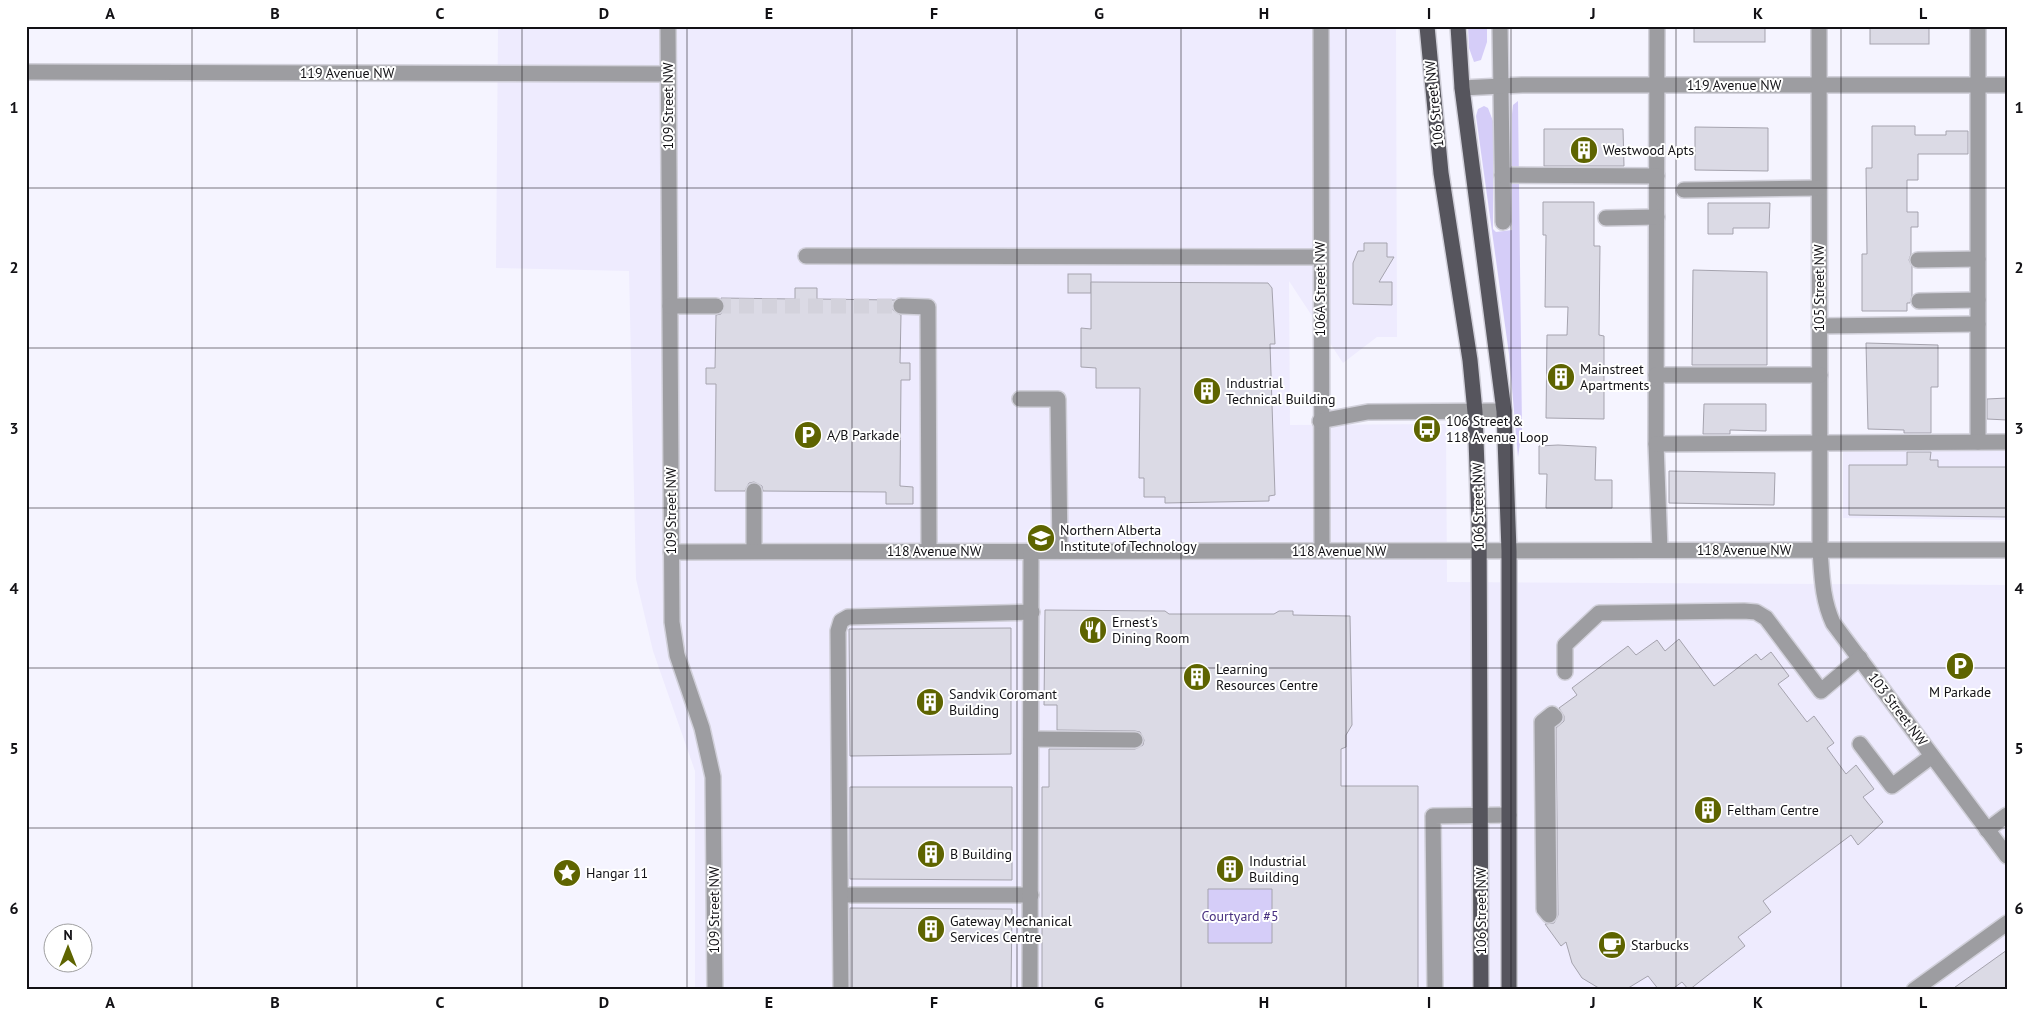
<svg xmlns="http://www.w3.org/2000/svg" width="2033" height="1016" viewBox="0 0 2033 1016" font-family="'PT Sans',sans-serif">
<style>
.built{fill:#eeebfe}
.green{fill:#d5cdf8}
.building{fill:#dbdae5;stroke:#a5a3ae;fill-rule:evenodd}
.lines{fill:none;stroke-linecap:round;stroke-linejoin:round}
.minor-tunnel{stroke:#d3d2dc;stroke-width:15;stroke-dasharray:15 8;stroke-linecap:butt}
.minor-casing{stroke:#d1d0da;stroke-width:18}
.major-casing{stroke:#d1d0da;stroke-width:18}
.minor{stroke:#9d9da1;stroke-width:15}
.major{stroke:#56555d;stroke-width:15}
.grid{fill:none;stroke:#121115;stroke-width:1;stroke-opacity:0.55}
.labels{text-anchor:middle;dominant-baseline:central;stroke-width:4;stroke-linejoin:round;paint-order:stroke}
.street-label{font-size:14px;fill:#121115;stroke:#fff}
.poi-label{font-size:14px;fill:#121115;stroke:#fff;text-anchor:start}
.park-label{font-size:14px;fill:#493180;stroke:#fff}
.neatline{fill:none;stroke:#121115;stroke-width:2}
.grid-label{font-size:16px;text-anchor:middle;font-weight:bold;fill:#121115}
</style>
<rect width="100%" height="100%" fill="#f5f4ff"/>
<g class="built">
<polygon points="498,26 1396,26 1397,337 1377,337 1343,363 1289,281 1290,425 1446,424 1447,582 2007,585 2007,990 695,990 695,771 653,651 636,579 629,271 496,268"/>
<polygon points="1843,447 2007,448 2007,520 1843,518"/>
</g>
<g class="green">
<polygon points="1468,26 1487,26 1487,42 1481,60 1474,62 1469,48"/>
<polygon points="1518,101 1522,429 1518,457 1509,354 1476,116 1478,109 1484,106 1488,108 1493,121 1493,229 1496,232 1512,230 1512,114 1513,105"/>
<rect x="1208" y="889" width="64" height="54"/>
</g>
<g class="building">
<rect x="1694" y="26" width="71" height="16"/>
<rect x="1870" y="26" width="59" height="18"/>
<polygon points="1872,126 1915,126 1915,135 1946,135 1946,131 1968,131 1968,154 1918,154 1918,180 1907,180 1907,212 1918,212 1918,227 1911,227 1911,254 1909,260 1912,266 1912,296 1910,303 1907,303 1907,311 1862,311 1862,254 1867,254 1866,168 1872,168"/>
<polygon points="1695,127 1768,128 1768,171 1695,170"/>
<polygon points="1544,129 1623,129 1624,166 1544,166"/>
<polygon points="1543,202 1594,202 1594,246 1600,246 1599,335 1604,336 1604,419 1546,418 1547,335 1567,335 1568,307 1545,307 1546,235 1543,235"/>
<polygon points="1708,203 1770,203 1769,228 1733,228 1733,234 1708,234"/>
<polygon points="1364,243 1387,243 1387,257 1394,257 1379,282 1392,282 1392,305 1353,304 1353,263 1358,251 1364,251"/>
<polygon points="1693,270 1767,272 1767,365 1692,365"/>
<rect x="1068" y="274" width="23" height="19"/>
<polygon points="1091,282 1268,283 1272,288 1275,344 1270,344 1275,495 1269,496 1269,501 1165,503 1165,497 1144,497 1144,478 1139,478 1140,388 1096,388 1096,368 1081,367 1081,328 1091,329"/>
<polygon points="795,288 817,288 817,299 895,300 893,310 901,315 900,363 910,363 910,380 901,380 900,486 913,487 913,504 886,504 886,492 763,491 762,486 754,482 749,483 745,491 715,491 716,384 706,384 706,368 715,368 716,315 721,314 725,306 721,298 795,299"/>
<polygon points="1866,343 1938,345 1938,387 1931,387 1931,433 1904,433 1904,430 1868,429"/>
<polygon points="2007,398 2007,420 1987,419 1987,399"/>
<polygon points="1704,404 1766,404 1766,431 1730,430 1730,434 1703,434"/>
<polygon points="1558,445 1596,447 1595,480 1612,480 1612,508 1546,508 1547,474 1539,474 1539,446"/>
<polygon points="1907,452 1931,452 1930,460 1938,460 1938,467 2007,467 2007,517 1849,515 1849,465 1907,465"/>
<polygon points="1669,471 1775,473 1774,505 1669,503"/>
<path d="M1045,610L1165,611L1169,614H1274L1279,611H1293V615L1350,616L1352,725L1346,735V747L1341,749V786H1418V990H1042V787H1049V749H1135L1143,745L1144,740L1140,732L1135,731L1057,730V705H1044ZM1208,889H1272V943H1208Z"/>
<polygon points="1011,628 1011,754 850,756 849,629"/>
<polygon points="1679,639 1714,686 1756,654 1761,660 1771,652 1789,676 1778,684 1807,722 1814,716 1834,743 1827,748 1846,774 1856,765 1874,789 1863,797 1883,822 1858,845 1851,835 1763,901 1771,912 1738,937 1745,946 1689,990 1682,982 1671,990 1659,990 1648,976 1625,990 1602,990 1582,978 1572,963 1566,942 1561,946 1545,924 1554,923 1558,915 1556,728 1564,721 1564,716 1559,708 1577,695 1572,688 1628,646 1636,655 1657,640 1665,651"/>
<polygon points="850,787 1012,787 1012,880 850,879"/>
<polygon points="850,908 1012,909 1011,990 850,990"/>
<polygon points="2007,950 2007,990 1951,990"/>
</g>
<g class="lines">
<polyline class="minor-tunnel" points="716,306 901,306"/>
<defs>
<g id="minor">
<polyline points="668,26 672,622 677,655 702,728 713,777 715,990"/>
<polyline points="1321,26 1322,551"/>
<polyline points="1500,26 1503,222"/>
<polyline points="1657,26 1656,444 1660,550"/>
<path d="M1819,26L1820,550C1822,576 1822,599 1833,623L2007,856"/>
<polyline points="26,72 668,74"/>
<polyline points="1462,88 1522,85 2007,85"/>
<polyline points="1502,175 1657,176"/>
<polyline points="1684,190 1819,188"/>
<polyline points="1606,218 1657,217"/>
<polyline points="806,256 1320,257"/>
<polyline points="1918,260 1978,259"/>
<polyline points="1919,301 1978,300"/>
<polyline points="670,306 716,306"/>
<polyline points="901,306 928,307 929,551"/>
<polyline points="1819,326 1978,324"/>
<polyline points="1656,375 1820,375"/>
<polyline points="1020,399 1058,399 1060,551"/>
<polyline points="1320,421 1368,412 1504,411"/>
<polyline points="1978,442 1978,26"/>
<polyline points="1656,444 2007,442"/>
<polyline points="754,551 754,491"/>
<polyline points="671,552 2007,550"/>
<polyline points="1565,672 1565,645 1599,613 1744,611 1756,612 1766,618 1821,691 1860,658"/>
<polygon points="1552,714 1555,717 1547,723 1549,915 1544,909 1542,722"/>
<polyline points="1031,739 1135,740"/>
<polyline points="1860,744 1892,786 1932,756"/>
<polyline points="1987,830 2007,815"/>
<polyline points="841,895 1031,895"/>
<polyline points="841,990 838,631 841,621 848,617 1032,612"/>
<polyline points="1030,990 1031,551"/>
<polyline points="1435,990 1433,816 1509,815"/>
<polyline points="1914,990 2007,923"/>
</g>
<g id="major">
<polyline points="1427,26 1441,173 1470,360 1475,412 1479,523 1481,990"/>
<polyline points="1458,26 1462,88 1504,411 1509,551 1509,990"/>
</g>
</defs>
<use href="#minor" class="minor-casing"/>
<use href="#major" class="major-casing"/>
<use href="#minor" class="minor"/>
<use href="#major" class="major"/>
</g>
<path class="grid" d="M192,26V990M357,26V990M522,26V990M687,26V990M852,26V990M1017,26V990M1181,26V990M1346,26V990M1511,26V990M1676,26V990M1841,26V990M26,188H2007M26,348H2007M26,508H2007M26,668H2007M26,828H2007"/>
<defs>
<symbol id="building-disc" viewBox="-11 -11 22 22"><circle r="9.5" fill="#5e6400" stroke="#fff"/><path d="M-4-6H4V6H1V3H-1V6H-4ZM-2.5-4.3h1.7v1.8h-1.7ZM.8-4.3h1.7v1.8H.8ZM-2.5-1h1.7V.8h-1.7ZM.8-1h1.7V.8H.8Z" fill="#fff"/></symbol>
<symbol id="bus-disc" viewBox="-11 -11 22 22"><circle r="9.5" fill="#5e6400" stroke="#fff"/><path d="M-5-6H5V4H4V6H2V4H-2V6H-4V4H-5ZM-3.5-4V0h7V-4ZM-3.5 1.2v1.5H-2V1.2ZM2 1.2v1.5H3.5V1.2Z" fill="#fff"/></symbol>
<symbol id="parking-disc" viewBox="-11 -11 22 22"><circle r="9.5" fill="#5e6400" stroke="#fff"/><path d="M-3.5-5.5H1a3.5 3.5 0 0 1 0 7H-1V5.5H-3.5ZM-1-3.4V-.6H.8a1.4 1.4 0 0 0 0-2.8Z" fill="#fff"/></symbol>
<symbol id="university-disc" viewBox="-11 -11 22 22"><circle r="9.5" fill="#5e6400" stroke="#fff"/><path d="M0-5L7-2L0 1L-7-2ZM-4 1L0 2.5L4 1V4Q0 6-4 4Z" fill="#fff"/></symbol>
<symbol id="restaurant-disc" viewBox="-11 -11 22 22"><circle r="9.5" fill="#5e6400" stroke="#fff"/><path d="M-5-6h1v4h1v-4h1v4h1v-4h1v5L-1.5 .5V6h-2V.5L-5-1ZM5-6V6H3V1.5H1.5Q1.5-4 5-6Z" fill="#fff"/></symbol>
<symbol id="sight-disc" viewBox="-11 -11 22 22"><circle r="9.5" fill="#5e6400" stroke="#fff"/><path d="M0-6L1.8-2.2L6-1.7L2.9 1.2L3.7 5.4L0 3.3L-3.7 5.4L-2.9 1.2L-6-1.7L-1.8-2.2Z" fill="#fff"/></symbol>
<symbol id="cafe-disc" viewBox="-11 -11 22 22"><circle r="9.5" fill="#5e6400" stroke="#fff"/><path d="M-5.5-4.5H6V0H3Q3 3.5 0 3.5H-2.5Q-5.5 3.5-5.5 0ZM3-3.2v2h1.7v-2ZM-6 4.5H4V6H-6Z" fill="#fff"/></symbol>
</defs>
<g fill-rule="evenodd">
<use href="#building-disc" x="1568" y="134" width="32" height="32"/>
<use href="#building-disc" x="1545" y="361" width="32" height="32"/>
<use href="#building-disc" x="1191" y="375" width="32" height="32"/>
<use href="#bus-disc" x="1411" y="413" width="32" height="32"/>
<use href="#parking-disc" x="792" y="419" width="32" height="32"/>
<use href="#university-disc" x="1025" y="522" width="32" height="32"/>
<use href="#restaurant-disc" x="1077" y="614" width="32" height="32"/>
<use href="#parking-disc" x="1944" y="650" width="32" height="32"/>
<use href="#building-disc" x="1181" y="661" width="32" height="32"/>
<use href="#building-disc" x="914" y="686" width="32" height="32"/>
<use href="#building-disc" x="1692" y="794" width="32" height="32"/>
<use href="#building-disc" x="915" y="838" width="32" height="32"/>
<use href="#building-disc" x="1214" y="853" width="32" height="32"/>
<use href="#sight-disc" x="551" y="857" width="32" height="32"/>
<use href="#building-disc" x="915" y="913" width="32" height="32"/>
<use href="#cafe-disc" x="1596" y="929" width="32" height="32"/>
</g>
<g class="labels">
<g class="street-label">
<text x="347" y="73">119 Avenue NW</text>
<text x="1734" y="85">119 Avenue NW</text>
<text transform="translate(1434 104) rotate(-96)">106 Street NW</text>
<text transform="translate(668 106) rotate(-90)">109 Street NW</text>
<text transform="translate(1819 288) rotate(-90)">105 Street NW</text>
<text transform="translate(1320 289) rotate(-90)">106A Street NW</text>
<text transform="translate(1478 506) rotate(-91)">106 Street NW</text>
<text transform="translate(671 511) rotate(-90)">109 Street NW</text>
<text x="1744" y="550">118 Avenue NW</text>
<text x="934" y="551">118 Avenue NW</text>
<text x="1339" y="551">118 Avenue NW</text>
<text transform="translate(1898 709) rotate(53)">103 Street NW</text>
<text transform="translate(714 910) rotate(-90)">109 Street NW</text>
<text transform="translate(1481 911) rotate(-90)">106 Street NW</text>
</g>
<g class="poi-label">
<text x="1603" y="150">Westwood Apts</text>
<text x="1580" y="369">Mainstreet<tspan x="1580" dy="16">Apartments</tspan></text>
<text x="1226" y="383">Industrial<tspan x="1226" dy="16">Technical Building</tspan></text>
<text x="1446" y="421">106 Street &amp;<tspan x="1446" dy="16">118 Avenue Loop</tspan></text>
<text x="827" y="435">A/B Parkade</text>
<text x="1060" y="530">Northern Alberta<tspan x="1060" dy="16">Institute of Technology</tspan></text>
<text x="1112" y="622">Ernest's<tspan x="1112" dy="16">Dining Room</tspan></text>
<text x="1216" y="669">Learning<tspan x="1216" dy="16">Resources Centre</tspan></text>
<text x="1960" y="692" text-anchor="middle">M Parkade</text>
<text x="949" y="694">Sandvik Coromant<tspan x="949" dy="16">Building</tspan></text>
<text x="1727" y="810">Feltham Centre</text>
<text x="950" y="854">B Building</text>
<text x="1249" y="861">Industrial<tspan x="1249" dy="16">Building</tspan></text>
<text x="586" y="873">Hangar 11</text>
<text x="950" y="921">Gateway Mechanical<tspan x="950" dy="16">Services Centre</tspan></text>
<text x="1631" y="945">Starbucks</text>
</g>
<g class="park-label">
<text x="1240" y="916">Courtyard #5</text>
</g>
</g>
<rect width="2033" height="1016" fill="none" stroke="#ffffff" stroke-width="55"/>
<g transform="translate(68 948)"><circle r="24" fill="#ffffff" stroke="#a0a0a1"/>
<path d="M0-4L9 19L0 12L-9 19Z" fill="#5e6400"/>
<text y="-8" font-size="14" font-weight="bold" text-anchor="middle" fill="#121115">N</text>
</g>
<rect x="28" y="28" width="1978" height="960" class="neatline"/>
<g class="grid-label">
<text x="110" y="19">A</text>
<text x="275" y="19">B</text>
<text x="440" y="19">C</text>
<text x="604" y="19">D</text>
<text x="769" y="19">E</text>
<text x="934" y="19">F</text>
<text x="1099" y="19">G</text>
<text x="1264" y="19">H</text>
<text x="1429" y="19">I</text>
<text x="1593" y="19">J</text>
<text x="1758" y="19">K</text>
<text x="1923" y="19">L</text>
<text x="14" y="113">1</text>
<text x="2019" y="113">1</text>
<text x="14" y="273">2</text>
<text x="2019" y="273">2</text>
<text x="14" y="434">3</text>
<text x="2019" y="434">3</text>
<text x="14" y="594">4</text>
<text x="2019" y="594">4</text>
<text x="14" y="754">5</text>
<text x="2019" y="754">5</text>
<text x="14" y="914">6</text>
<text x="2019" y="914">6</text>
<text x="110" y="1008">A</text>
<text x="275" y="1008">B</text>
<text x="440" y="1008">C</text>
<text x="604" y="1008">D</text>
<text x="769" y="1008">E</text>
<text x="934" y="1008">F</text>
<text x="1099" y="1008">G</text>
<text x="1264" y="1008">H</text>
<text x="1429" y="1008">I</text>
<text x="1593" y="1008">J</text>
<text x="1758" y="1008">K</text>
<text x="1923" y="1008">L</text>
</g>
</svg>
